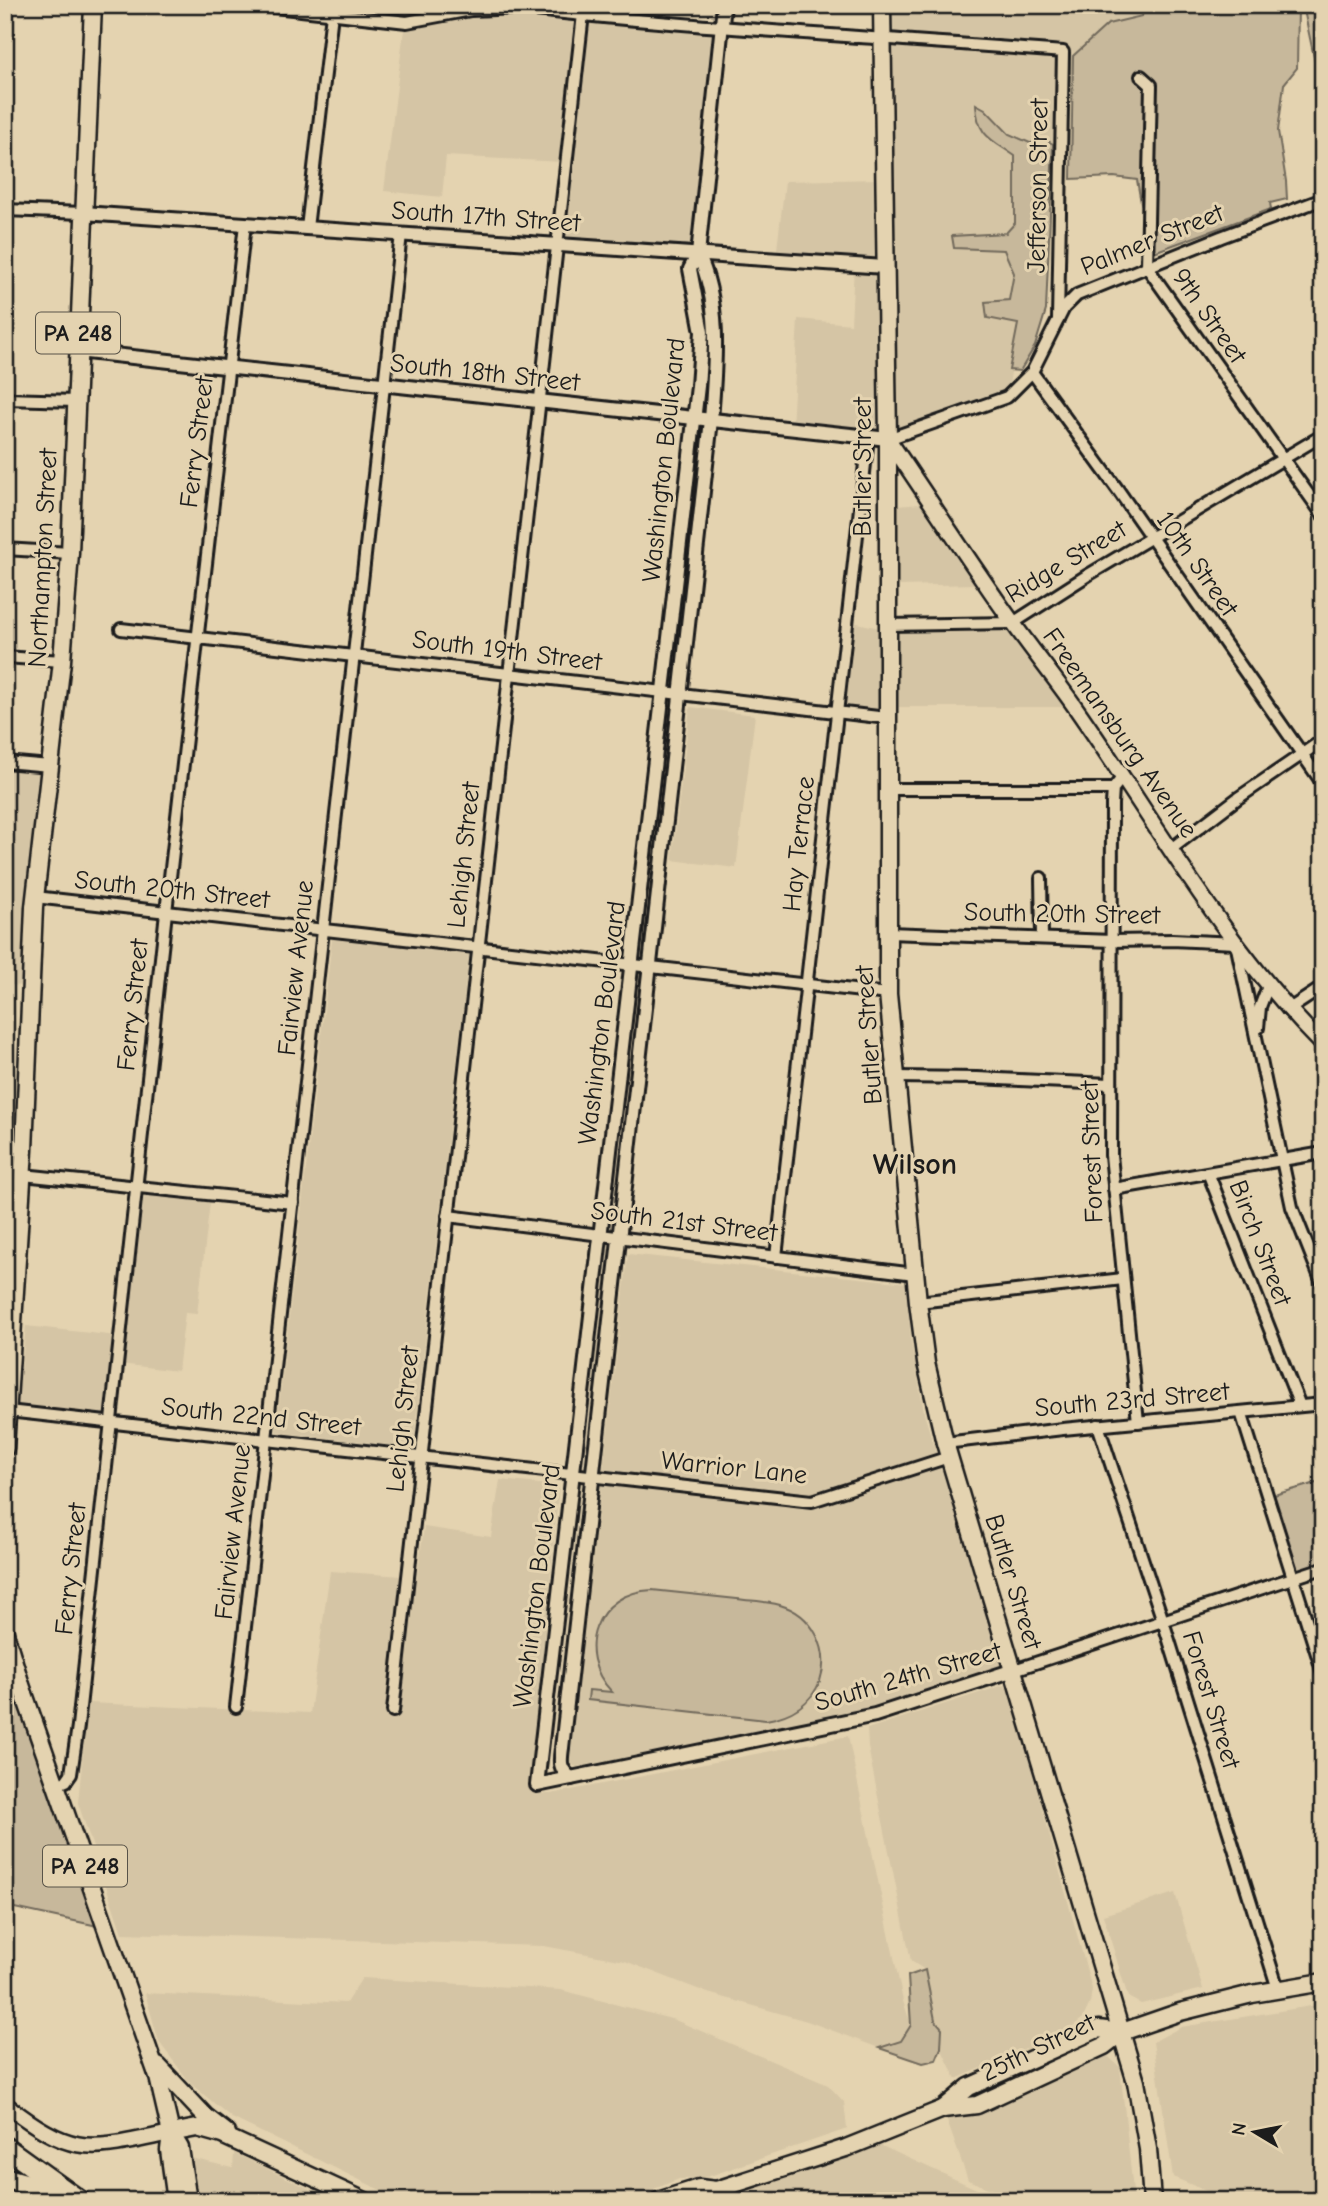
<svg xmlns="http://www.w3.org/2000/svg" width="1328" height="2206" viewBox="0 0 1328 2206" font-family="'Comic Neue',sans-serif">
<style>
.built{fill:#d5c5a5}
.green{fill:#c7b89b;stroke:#726a5c;stroke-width:2}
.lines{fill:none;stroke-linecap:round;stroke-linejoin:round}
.minor-casing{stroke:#1c1c1c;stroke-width:16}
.tertiary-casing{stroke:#1c1c1c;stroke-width:18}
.secondary-casing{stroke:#1c1c1c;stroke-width:19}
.primary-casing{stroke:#1c1c1c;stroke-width:21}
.motorway-casing{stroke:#1c1c1c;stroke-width:24}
.minor{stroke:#e4d3b0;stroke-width:10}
.tertiary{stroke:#e4d3b0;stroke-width:12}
.secondary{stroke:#e4d3b0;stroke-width:14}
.primary{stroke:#e4d3b0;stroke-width:16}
.motorway{stroke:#e4d3b0;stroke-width:19}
.labels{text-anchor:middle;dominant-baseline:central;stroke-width:6;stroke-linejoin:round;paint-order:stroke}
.shield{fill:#e4d3b0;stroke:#585348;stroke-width:2}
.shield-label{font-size:24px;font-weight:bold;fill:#1c1c1c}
.street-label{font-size:26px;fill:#1c1c1c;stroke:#e4d3b0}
.quarter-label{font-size:30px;font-weight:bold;fill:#1c1c1c;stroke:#e4d3b0}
</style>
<rect width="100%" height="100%" fill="#e4d3b0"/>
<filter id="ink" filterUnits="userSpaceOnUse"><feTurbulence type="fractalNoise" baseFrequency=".0143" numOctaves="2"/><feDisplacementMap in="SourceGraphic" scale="14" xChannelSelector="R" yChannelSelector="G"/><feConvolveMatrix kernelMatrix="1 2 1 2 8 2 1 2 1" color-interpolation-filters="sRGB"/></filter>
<g filter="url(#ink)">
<g class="built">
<polygon points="407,5 517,5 717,29 694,254 552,246 563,162 446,156 442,197 384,191"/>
<polygon points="884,5 1145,5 1142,16 1108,24 1073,56 1066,141 1053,144 1048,141 1030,143 1009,135 1015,156 1015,224 1006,233 1004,250 1014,273 1009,300 1018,324 1009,386 999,398 888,440 792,428 798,319 851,324 854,266 776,258 785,181 882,179"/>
<polygon points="921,504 977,584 898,586 900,627 1011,627 1071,707 899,707 896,715 833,709 848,621 889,630 885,507"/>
<polygon points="690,707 755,715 736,868 672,860"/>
<polygon points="5,759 48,762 27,986 5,985"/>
<polygon points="332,939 469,955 413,1448 276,1432"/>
<polygon points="144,1194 210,1202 197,1314 185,1313 178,1371 120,1364 114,1415 17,1404 26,1326 127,1337"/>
<polygon points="628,1254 908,1283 911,1341 925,1417 1003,1664 864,1711 577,1767 569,1764"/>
<polygon points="500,1480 559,1486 531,1783 534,1793 551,1794 848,1736 903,2001 911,2025 901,2041 879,2048 807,2021 708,1993 625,1961 544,1946 122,1933 78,1803 88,1703 310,1713 330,1571 417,1577 424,1527 491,1537"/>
<polygon points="1004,1685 1010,1691 1092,1989 1090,2003 1083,2018 1067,2031 956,2079 941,2048 942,2028 935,2020 925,1970 911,1961 868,1747 867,1729"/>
<polygon points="1175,1893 1203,1989 1141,2004 1128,1997 1103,1915"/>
<polygon points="362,1978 561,1990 675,2020 828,2085 844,2102 847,2129 701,2179 679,2179 624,2201 403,2201 232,2118 191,2084 159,2042 145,1993 346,2003"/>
<polygon points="1323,2004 1323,2201 1230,2201 1173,2177 1153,2042 1181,2027"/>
<polygon points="1102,2051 1120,2067 1134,2201 1020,2201 968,2180 946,2118"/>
<polygon points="875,2143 1003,2201 721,2201"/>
<polygon points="234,2153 335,2201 195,2201 191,2158 233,2168"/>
</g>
<g class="green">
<polygon points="1145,5 1323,5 1323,69 1315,62 1304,10 1298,6 1297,68 1284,84 1278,131 1286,181 1287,199 1270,203 1271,209 1154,252 1154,238 1141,203 1137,180 1114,177 1071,179 1073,56 1108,24 1142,16"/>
<path d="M976,104L985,109L1009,134L1030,143L1048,141L1053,144L1046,310L1035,346L1020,371L1009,370L1018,324L987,318L985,302L1009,300L1014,273L1004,250L954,248L952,236L1006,233L1015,223V156C991,139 977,136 976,104Z"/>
<polygon points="1323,1481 1323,1568 1293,1578 1267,1497"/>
<path d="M652,1590C680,1593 709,1596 737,1599C751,1601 766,1601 780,1605C812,1614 831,1649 820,1681C811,1704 790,1716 766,1720L588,1700L589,1690L612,1692C573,1652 596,1592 652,1590Z"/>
<polygon points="5,1633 107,1930 93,1925 5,1906"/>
<polygon points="925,1970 935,2020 942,2028 941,2048 936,2060 923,2063 879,2048 901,2041 911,2025 908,1976"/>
</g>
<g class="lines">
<defs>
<g id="minor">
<path d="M257,5L407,22L471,10L518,8C700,29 882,37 1063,52L1058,320"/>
<polyline points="1141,76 1151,85 1147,267 1323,515"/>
<polyline points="5,210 83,213"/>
<polyline points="307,228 333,5"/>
<polyline points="1032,372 1118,490 1323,784"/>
<polyline points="5,399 76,401"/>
<polyline points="888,439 1007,397 1032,372 1064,308 1077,295 1221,237 1323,199"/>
<polyline points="5,549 70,553"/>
<polyline points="887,625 1013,623 1088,575 1323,435"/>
<polyline points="121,629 887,718"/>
<polyline points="5,657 62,661"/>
<polyline points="5,762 50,766"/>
<polyline points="1121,779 1113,789 1112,804 1111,1155 1138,1422"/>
<polyline points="887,789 1113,789"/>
<polyline points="1171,849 1238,798 1323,740"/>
<polyline points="1041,878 1042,937"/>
<polyline points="35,897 888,994"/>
<polyline points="888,933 1113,941 1172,940 1236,943 1292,1207 1323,1285"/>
<polyline points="1288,1010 1323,987"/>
<polyline points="1258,1028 1260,1007 1268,986"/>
<polyline points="895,1077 977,1078 1111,1084"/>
<polyline points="5,1148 24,1150"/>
<polyline points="23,1175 293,1203"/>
<polyline points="1209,1175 1300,1406"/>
<polyline points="1114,1189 1323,1153"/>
<polyline points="448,1216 915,1274"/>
<polyline points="776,1257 868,437"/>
<polyline points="918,1302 1123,1279"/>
<polyline points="8,1411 812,1501 949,1457"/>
<polyline points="1241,1412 1323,1673"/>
<polyline points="1098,1425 1163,1621 1278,1989"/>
<polyline points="945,1443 1063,1429 1323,1404"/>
<polyline points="1014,1670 1323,1568"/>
<polyline points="236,1707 401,234"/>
<polyline points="393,1711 584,5"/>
<polyline points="57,1785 66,1781 71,1774 78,1726 166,912 245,224"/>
</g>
<g id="tertiary">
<polyline points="724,5 698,254 690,269 702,332 698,386 537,1785 875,1715 1014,1670"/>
<polyline points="83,213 885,267"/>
<polyline points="77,351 888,439"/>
<path d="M571,1778C559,1769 560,1762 562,1748L711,420C715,365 722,305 698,254"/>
</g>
<g id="secondary">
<path d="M888,439C930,500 970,563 1013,623C1032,650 1054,677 1073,704C1154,819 1223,945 1323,1045"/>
<path d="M5,2104C76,2158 87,2150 171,2133"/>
</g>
<g id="primary">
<polyline points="882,5 888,439 888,994 918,1302 926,1363 945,1443 1136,2082 1148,2149 1152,2201"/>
<polyline points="5,1448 24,1150 34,907 62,661 70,553 93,5"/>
<polyline points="5,1633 21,1685 158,2077 171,2133 169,2150 176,2201"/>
<polyline points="158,2066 205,2116 227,2133"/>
<polyline points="943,2109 969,2087 1098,2029 1122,2032"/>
<polyline points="171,2133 197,2128 222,2135 365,2201"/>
<polyline points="171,2133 180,2148 188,2201"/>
<polyline points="658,2201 699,2188 716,2190"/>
<polyline points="700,2201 716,2190 846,2148 943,2109 977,2105 1104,2046 1122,2032 1180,2012 1252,1994 1323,1982"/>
</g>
<g id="motorway">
<polyline points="5,2147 80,2201"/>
<polyline points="5,2178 44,2189"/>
</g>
</defs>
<use href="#minor" class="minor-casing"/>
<use href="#tertiary" class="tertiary-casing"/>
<use href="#secondary" class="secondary-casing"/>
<use href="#primary" class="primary-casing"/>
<use href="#motorway" class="motorway-casing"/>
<use href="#minor" class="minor"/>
<use href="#tertiary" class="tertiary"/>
<use href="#secondary" class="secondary"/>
<use href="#primary" class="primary"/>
<use href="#motorway" class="motorway"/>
</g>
</g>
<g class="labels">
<g class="shield">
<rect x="36" y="312.5" width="84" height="41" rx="5"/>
<rect x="43" y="1845.5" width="84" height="41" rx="5"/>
</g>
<g class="shield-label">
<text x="78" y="333">PA 248</text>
<text x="85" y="1866">PA 248</text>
</g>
<g class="street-label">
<text transform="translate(1038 186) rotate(-89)">Jefferson Street</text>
<text transform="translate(486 217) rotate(4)">South 17th Street</text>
<text transform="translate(1152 240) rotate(-22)">Palmer Street</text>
<text transform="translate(1209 316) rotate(55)">9th Street</text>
<text transform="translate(485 373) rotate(6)">South 18th Street</text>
<text transform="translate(197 442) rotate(-83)">Ferry Street</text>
<text transform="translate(664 460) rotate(-84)">Washington Boulevard</text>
<text transform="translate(863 467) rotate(-90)">Butler Street</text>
<text transform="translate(43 558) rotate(-87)">Northampton Street</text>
<text transform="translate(1066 562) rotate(-31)">Ridge Street</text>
<text transform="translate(1197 564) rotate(55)">10th Street</text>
<text transform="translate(507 651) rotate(7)">South 19th Street</text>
<text transform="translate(1120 733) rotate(55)">Freemansburg Avenue</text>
<text transform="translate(799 844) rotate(-84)">Hay Terrace</text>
<text transform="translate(464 855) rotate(-84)">Lehigh Street</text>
<text transform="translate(172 890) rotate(6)">South 20th Street</text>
<text transform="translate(1062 914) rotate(1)">South 20th Street</text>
<text transform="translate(296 968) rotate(-84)">Fairview Avenue</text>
<text transform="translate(133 1005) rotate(-84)">Ferry Street</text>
<text transform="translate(602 1023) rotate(-83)">Washington Boulevard</text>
<text transform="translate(869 1035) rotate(-94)">Butler Street</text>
<text transform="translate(1092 1152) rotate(-92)">Forest Street</text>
<text transform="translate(684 1222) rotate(7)">South 21st Street</text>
<text transform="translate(1260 1243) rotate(69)">Birch Street</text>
<text transform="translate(1132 1400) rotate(-5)">South 23rd Street</text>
<text transform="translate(261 1417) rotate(6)">South 22nd Street</text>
<text transform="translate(403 1419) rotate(-84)">Lehigh Street</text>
<text transform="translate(734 1468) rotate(6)">Warrior Lane</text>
<text transform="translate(233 1532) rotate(-84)">Fairview Avenue</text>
<text transform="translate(71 1569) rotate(-84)">Ferry Street</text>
<text transform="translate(1013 1582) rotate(73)">Butler Street</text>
<text transform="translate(537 1586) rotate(-83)">Washington Boulevard</text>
<text transform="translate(908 1677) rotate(-16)">South 24th Street</text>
<text transform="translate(1211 1700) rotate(73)">Forest Street</text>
<text transform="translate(1038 2048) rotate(-26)">25th Street</text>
</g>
<g class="quarter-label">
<text x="915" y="1164">Wilson</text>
</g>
</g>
<rect width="1328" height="2206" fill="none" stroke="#e4d3b0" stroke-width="28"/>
<rect x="14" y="14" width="1300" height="2178" fill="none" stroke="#1c1c1c" stroke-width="2.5" filter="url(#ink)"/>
<g transform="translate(1255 2132) rotate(280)" stroke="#e4d3b0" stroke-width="5" paint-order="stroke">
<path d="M0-5L12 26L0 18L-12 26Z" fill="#1c1c1c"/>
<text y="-10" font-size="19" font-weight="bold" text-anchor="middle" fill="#1c1c1c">N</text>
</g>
</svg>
